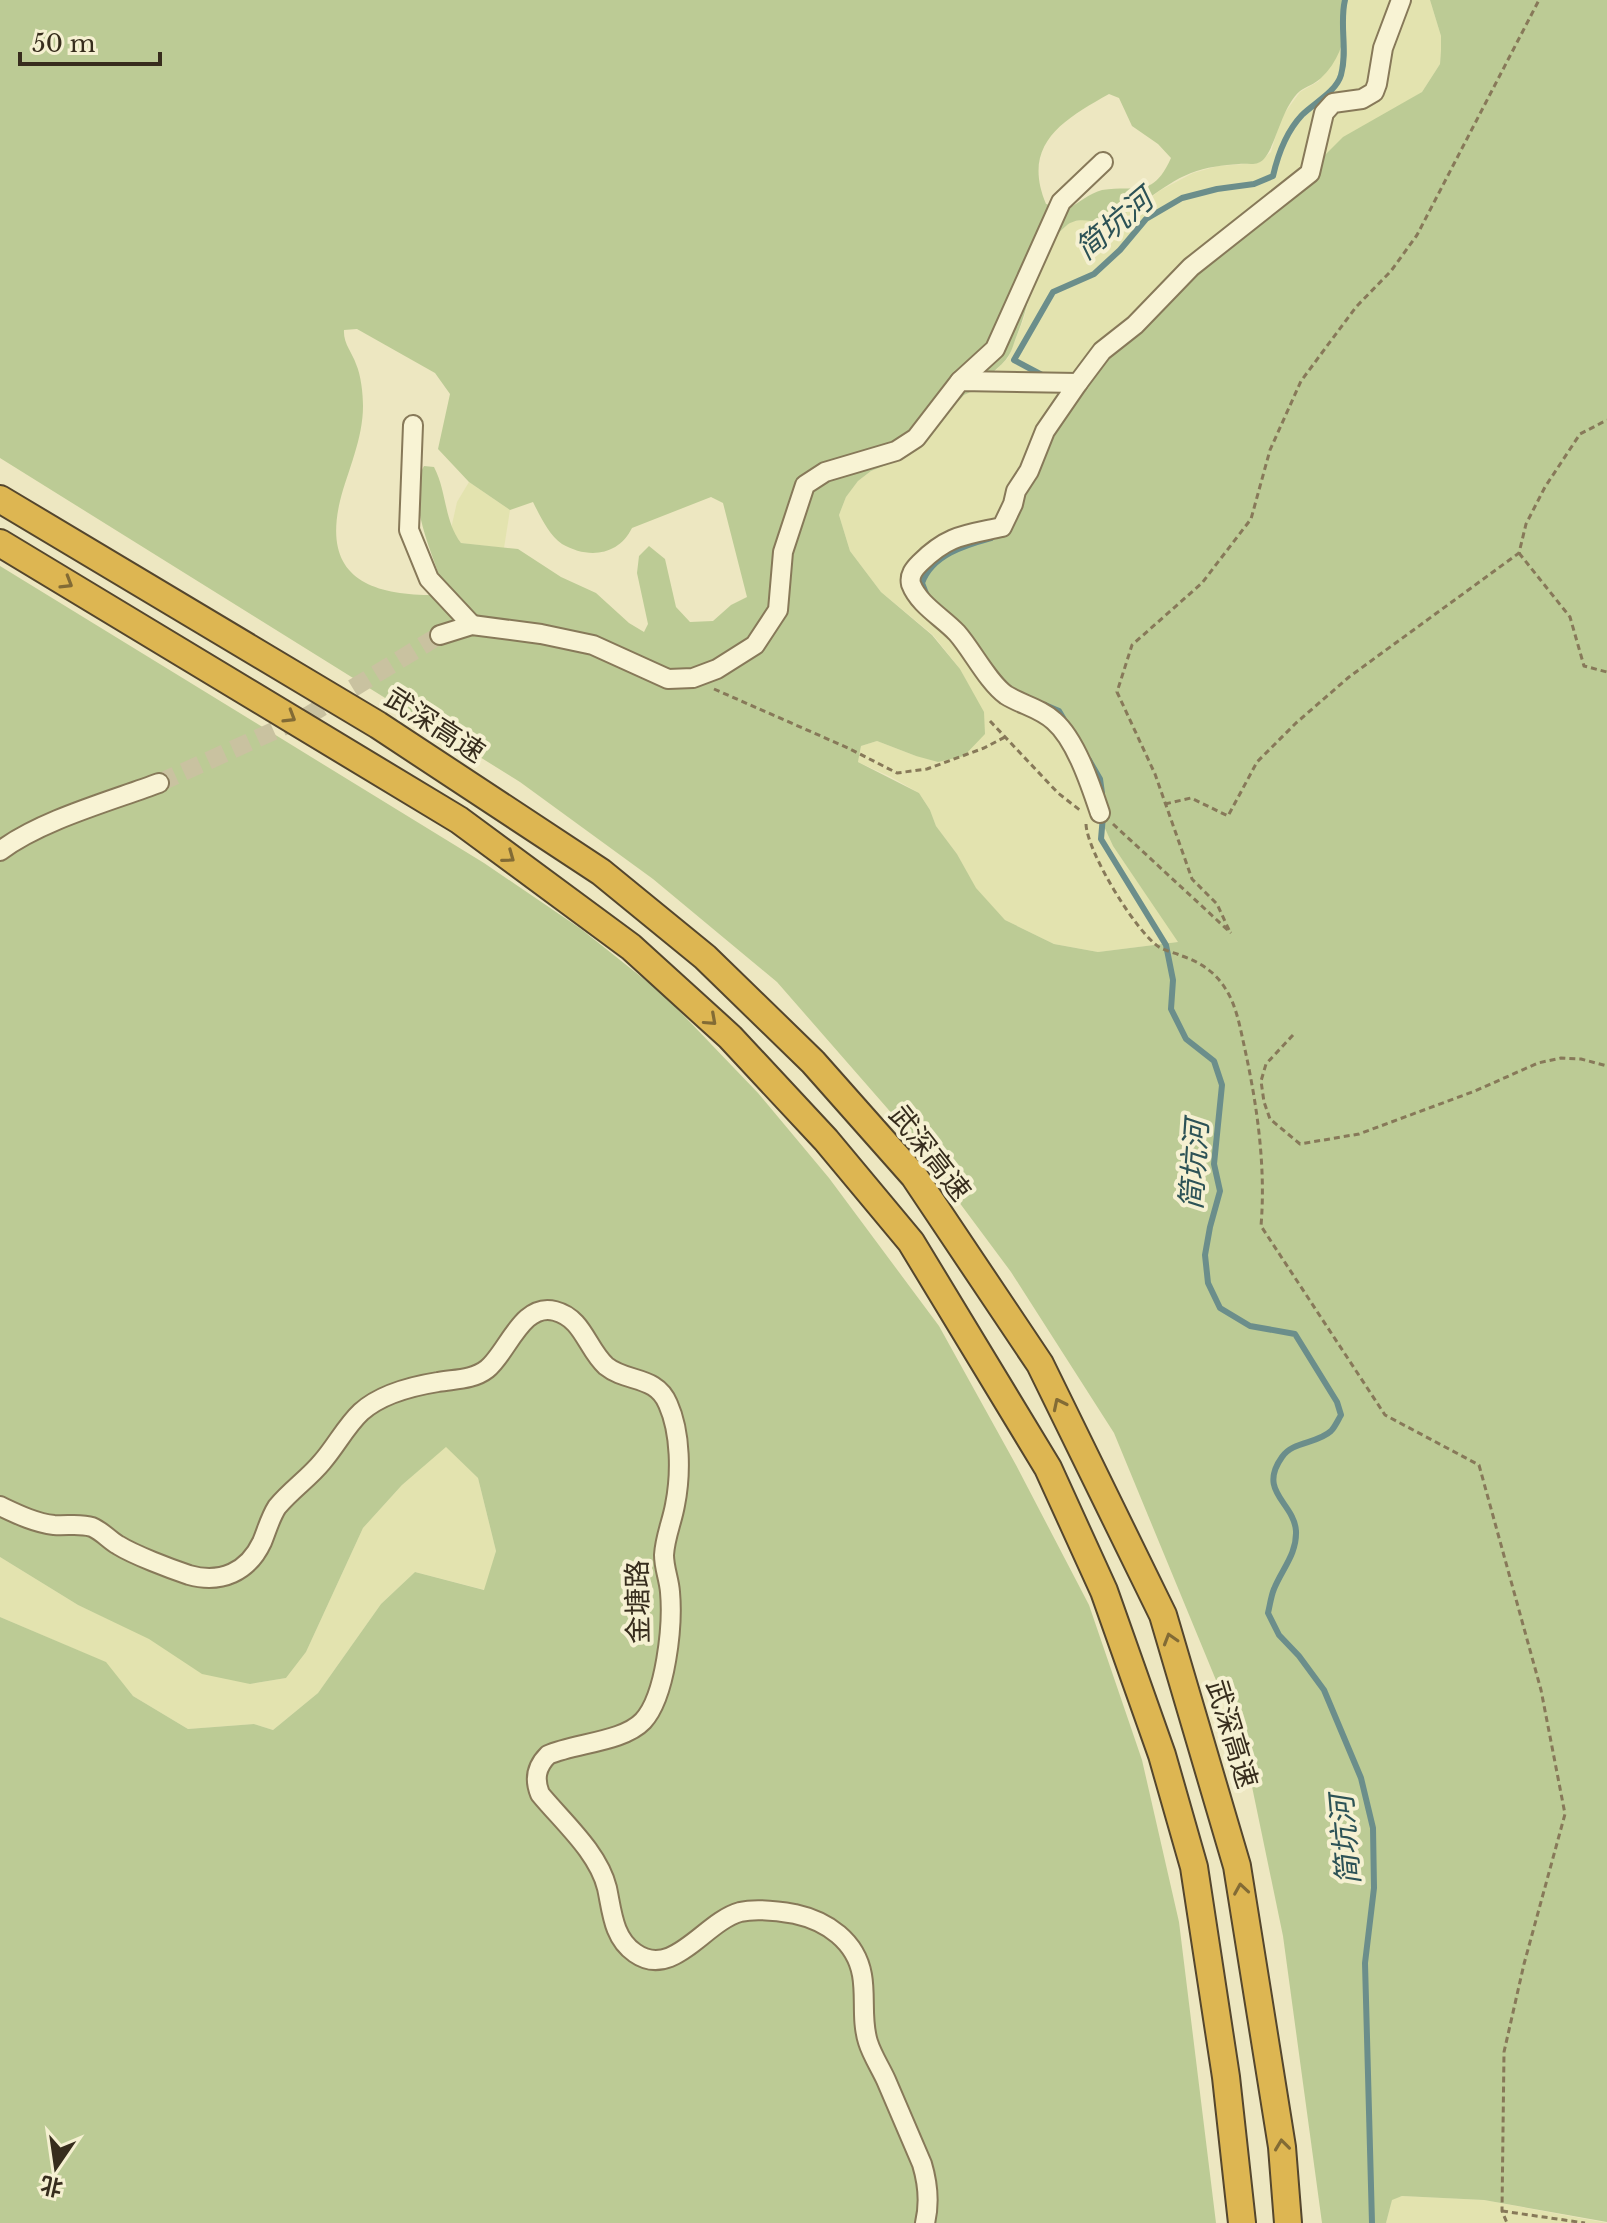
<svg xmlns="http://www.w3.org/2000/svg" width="1607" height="2223" viewBox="0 0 1607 2223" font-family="'Libre Baskerville','Noto Sans SC',serif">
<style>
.farmland{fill:#e3e3af}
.green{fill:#bccb95;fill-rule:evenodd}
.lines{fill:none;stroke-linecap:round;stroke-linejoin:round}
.stream{stroke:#6b8e8b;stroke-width:6}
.minor-tunnel{stroke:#c9c2a0;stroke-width:18;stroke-dasharray:18 9;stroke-linecap:butt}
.minor-casing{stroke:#877959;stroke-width:22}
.highway-casing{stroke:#54462d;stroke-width:30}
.path{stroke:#877959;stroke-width:3;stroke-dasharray:6 4;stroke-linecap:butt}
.minor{stroke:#f8f3d4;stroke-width:18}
.highway{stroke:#ddb652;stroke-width:26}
.oneway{stroke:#826b35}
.labels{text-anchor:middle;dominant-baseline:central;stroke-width:8;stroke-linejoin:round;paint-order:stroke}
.street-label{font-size:28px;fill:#372d1d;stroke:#f5f0d1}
.water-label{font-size:30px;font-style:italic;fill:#2c5256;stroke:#f5f0d1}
</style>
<rect width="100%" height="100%" fill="#ede7c1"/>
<g class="farmland">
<polygon points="1343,0 1430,0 1441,36 1441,50 1440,64 1422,92 1392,111 1304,176 1081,374 990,376 1008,358 1024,318 1035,276 1048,243 1070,222 1087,219 1102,222 1140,206 1159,191 1193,173 1218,166 1258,163 1271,152 1281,118 1300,92 1319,81 1346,15"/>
<polygon points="975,390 1061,390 1063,394 1032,709 1067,742 1113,846 1179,942 1098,952 1054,944 1005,920 976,889 957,854 936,826 930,810 919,793 891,777 858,762 861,746 877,741 916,756 971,690 960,669 933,635 881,592 850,551 839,515 846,497 858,481 871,471 906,457 954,403 964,395"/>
<polygon points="469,482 510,510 504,548 461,543 451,529 457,502"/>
<polygon points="446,1446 478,1478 496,1551 485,1590 415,1572 381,1604 318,1693 273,1730 254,1724 188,1729 133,1696 105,1662 0,1617 0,1557 78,1605 250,1684 286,1678 306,1652 363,1528 402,1485"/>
<polygon points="1402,2196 1484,2200 1607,2223 1386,2223 1392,2199"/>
</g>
<g class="green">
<path d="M0,0H1343C1349,29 1343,57 1321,78C1315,84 1307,86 1300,91C1279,109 1275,157 1258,163C1253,165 1244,163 1239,164C1223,165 1206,167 1191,173C1160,185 1139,211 1106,221C1093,224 1079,215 1066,226C1031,256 1034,295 1017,335C1014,342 1012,352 1007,358C1003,364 996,369 990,375L1081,374L1304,176L1343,137L1422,92L1440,64L1441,50V36L1430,0H1607V2222L1484,2200L1402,2196L1392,2200L1386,2223H1322L1283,1936L1244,1748L1114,1433L1011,1272L901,1124L777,982L653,879L520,782L0,458ZM1109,94L1119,98L1132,126L1158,144L1171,158C1152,200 1137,184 1102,190C1090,193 1078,203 1068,209L1046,204C1021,144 1063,120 1109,94ZM357,329L435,373L450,394L438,449L469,482L510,510L533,502C540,516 549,535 562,544C588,559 618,556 632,528L711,497L723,503L747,597L731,605L713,621L690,622L676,607L665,559L649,546L639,556L637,573L648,624L644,632L629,623L596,593L561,577L518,549L461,543C444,521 447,492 434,467L424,466C406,496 430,548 440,578L429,595C364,594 323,573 340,501C348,470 363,439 363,406C363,394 361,375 356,364C352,352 343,343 344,330ZM1049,389L1060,390L1063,393L1001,523L922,557L910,587L1003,696L1053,723L1075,763L1113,846L1178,942L1098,952L1054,944L1005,920L976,888L957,854L936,826L930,810L919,793L858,762L861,746L877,741L916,756L938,762L964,756L985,734L984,712L960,669L932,635L881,592L850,551L839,515L846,497L858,481L871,471L906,457L964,395L975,390Z"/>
<polygon points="0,566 484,863 581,929 664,995 758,1093 829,1178 939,1326 1016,1465 1089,1605 1142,1760 1179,1922 1216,2223 0,2223 0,1617 106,1662 133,1696 188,1729 254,1724 273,1730 318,1693 381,1604 415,1572 484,1590 496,1551 478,1478 446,1447 402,1485 363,1528 306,1652 286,1678 250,1684 202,1674 149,1639 78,1605 0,1557"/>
</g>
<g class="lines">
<g class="stream">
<path d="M1042,375L1014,360L1053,292L1094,274L1120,250L1146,219L1182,198L1217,189L1254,184L1273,176C1278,154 1286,132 1302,115C1314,103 1336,92 1341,75C1348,50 1339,24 1345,0"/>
<path d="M927,596L922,583C932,555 965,545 991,538"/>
<polyline points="1045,705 1059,711 1066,723"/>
<polyline points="1089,760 1100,779 1102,793"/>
<path d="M1103,816L1101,839L1166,945L1173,980L1171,1009L1186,1039L1214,1061L1222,1085L1214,1164L1220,1191L1210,1227L1205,1255L1208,1283L1220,1308L1250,1326L1295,1334L1337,1402L1341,1415C1338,1420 1335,1427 1331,1431C1317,1444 1293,1441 1282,1457C1257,1492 1294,1502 1296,1531C1297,1554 1282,1569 1274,1589C1271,1596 1270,1605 1268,1613L1279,1635L1299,1656L1324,1690L1361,1778L1373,1828L1374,1888L1365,1963L1372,2223"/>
</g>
<polyline class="minor-tunnel" points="159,783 309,715 440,635"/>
<defs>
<g id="minor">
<polyline points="960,381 995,349 1061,202 1103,162"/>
<polyline points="1078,383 1102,351 1135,325 1191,267 1310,173 1324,113 1333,103 1362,99 1374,92 1377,84 1383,48 1401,0"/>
<polyline points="413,425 409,530 429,579 472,625"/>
<path d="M440,635L472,625L541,634L593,645L668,679L693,678L717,669L755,645L778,610L783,552L805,485L825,472L896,451L916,438L960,381L1078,383L1045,431L1029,471L1016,491L1013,504L1002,527C965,535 948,535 920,563C914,569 909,575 911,584C919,605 942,617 957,633C972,650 988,682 1006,695C1022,705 1040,708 1054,721C1076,740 1091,786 1100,813"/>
<path d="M0,851C41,820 111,801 159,783"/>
<path d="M0,1506C17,1514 35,1523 54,1525C67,1526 80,1523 92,1527C102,1531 109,1540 118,1545C134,1555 171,1569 189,1575C221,1584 248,1572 262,1542C267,1530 270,1518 277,1507C291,1490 309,1478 322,1462C336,1446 346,1426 361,1412C381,1394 413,1386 438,1382C454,1379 473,1380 487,1369C508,1352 522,1302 555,1311C583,1318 587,1349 606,1366C627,1383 656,1375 668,1404C681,1433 681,1475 675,1505C672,1522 665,1537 664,1555C664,1568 669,1579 670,1592C673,1625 666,1696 643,1721C623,1742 575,1743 548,1755C536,1767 534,1779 540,1794C563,1822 598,1852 607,1888C612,1911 613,1938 635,1953C673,1980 704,1922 740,1912C757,1908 778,1911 795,1914C827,1921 856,1941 862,1975C866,1997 861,2020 868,2042C872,2055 880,2067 886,2080C898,2108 910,2136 922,2164C928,2184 930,2202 925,2223"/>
</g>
<g id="highway">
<polyline points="0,499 378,725 601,872 705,957 813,1062 914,1176 1040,1364 1163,1615 1237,1866 1282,2147 1288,2223"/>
<polyline points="0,543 459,820 631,947 730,1037 826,1140 911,1242 1048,1468 1104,1591 1162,1755 1194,1867 1226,2077 1242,2223"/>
</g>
</defs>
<use href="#minor" class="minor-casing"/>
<use href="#highway" class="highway-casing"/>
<g class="path">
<polyline points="1519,553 1570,617 1584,666 1607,672"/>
<polyline points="714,689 848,748 897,773 927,769 984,748 1005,737"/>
<polyline points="990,721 1058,793 1081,811"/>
<polyline points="1165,804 1191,798 1228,816 1257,762 1296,723 1349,677 1519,553 1526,524 1545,487 1580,434 1607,420"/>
<path d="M1086,824C1087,852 1136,932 1159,947C1165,951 1176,953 1182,956C1200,962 1215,972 1225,988C1236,1004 1240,1027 1244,1045C1257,1104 1266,1166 1261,1226L1385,1415L1479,1465L1541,1690L1565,1814L1524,1964L1504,2052L1502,2211L1507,2223"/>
<polyline points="1113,824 1231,933"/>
<polyline points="1229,930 1217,904 1192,879 1155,774 1117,692 1132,645 1202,583 1251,519 1270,450 1301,381 1356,307 1391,271 1417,235 1539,0"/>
<polyline points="1293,1035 1266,1064 1261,1081 1264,1102 1270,1119 1300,1144 1359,1134 1475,1091 1538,1063 1561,1058 1581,1059 1607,1066"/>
<polyline points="1502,2211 1585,2223"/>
</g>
<use href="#minor" class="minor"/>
<use href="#highway" class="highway"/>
</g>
<defs><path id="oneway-chevron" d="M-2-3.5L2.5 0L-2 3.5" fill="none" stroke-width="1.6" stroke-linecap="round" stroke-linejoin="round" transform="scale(2)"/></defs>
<g class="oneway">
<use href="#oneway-chevron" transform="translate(67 583) rotate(31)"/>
<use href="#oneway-chevron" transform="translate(290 717) rotate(31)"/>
<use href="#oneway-chevron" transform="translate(509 857) rotate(36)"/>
<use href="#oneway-chevron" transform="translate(711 1020) rotate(42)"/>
<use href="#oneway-chevron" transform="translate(1059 1404) rotate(-116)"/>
<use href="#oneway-chevron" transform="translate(1170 1639) rotate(-107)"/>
<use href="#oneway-chevron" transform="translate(1241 1889) rotate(-99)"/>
<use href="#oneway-chevron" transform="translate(1282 2145) rotate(-97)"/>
</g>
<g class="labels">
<g class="street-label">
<text transform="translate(435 725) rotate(33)">武深高速</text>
<text transform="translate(930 1153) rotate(52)">武深高速</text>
<text transform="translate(638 1602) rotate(-91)">金塘路</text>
<text transform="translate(1232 1734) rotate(73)">武深高速</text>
</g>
<g class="water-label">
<text transform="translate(1114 224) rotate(-40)">简坑河</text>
<text transform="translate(1194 1165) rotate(-86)">简坑河</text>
<text transform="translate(1345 1840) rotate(-95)">简坑河</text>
</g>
</g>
<g transform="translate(56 2167) rotate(193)" stroke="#f5f0d1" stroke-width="6" paint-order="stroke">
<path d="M0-6L14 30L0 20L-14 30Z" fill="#372d1d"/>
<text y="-12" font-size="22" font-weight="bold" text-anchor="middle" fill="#372d1d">北</text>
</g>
<path d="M20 52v12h140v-12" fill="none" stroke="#372d1d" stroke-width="4"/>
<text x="32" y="52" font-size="24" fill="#372d1d" stroke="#f5f0d1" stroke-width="6" paint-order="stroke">50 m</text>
</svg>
